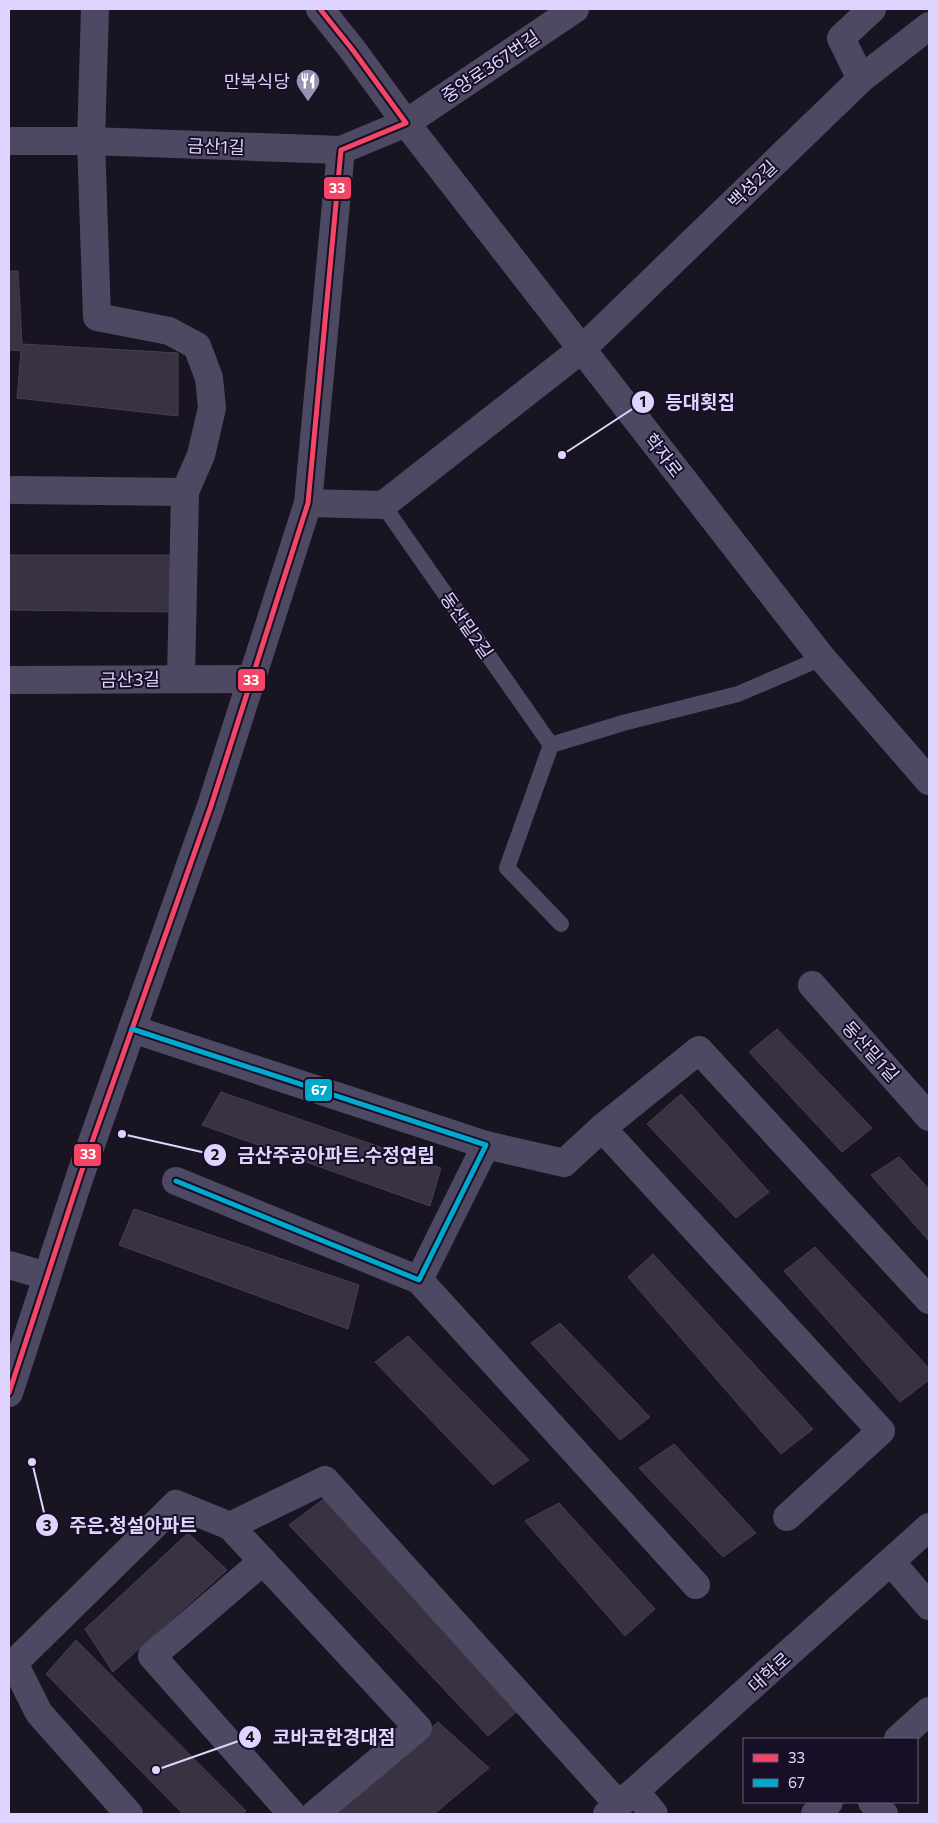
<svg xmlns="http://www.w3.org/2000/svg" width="938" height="1823" viewBox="0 0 938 1823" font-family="Commissioner,'Noto Sans KR',sans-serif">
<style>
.building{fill:#383243;stroke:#463f54}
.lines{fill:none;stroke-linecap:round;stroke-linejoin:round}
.service{stroke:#4e4962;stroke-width:16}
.minor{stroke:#4e4962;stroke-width:28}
.bus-1-casing{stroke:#160f26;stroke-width:9}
.bus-2-casing{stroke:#160f26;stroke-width:9}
.bus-1{stroke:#f34667;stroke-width:5}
.bus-2{stroke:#00a9ce;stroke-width:5}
.labels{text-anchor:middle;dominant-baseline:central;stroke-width:4;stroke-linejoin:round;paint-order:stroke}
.street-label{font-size:18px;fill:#dfd4ff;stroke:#160f26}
.poi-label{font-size:18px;fill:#dfd4ff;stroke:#160f26;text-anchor:end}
.leader{fill:none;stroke:#dfd4ff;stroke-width:2}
.callout-dot{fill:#dfd4ff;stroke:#160f26;stroke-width:2}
.mark-label{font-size:15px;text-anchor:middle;font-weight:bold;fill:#111}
.callout-label{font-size:19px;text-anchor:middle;font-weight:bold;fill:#dfd4ff;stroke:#160f26;stroke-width:4;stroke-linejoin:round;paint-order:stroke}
.line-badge{stroke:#160f26;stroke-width:2}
.badge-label{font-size:14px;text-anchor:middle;font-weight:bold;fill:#fff}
</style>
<rect width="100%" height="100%" fill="#181421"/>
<g class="building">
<polygon points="9,271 18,271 22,344 178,353 178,416 17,398 21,351 9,350"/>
<polygon points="9,555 175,555 175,612 9,610"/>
<polygon points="777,1029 872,1128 842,1152 749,1052"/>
<polygon points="221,1092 441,1168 430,1206 202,1125"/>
<polygon points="681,1094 769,1192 736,1218 647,1124"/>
<polygon points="899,1157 929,1189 929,1241 871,1175"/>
<polygon points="134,1209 359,1285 348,1329 119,1245"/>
<polygon points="815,1247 929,1368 929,1380 900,1402 784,1271"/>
<polygon points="653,1254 813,1429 781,1454 628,1277"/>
<polygon points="560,1323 650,1417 620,1440 531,1343"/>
<polygon points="408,1336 529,1460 493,1485 375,1362"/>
<polygon points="674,1444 756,1533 723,1557 639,1468"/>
<polygon points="325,1498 521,1708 488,1736 289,1525"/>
<polygon points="559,1503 655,1609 625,1636 525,1521"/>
<polygon points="188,1533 227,1570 113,1672 85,1629"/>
<polygon points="76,1640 246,1811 242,1814 183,1814 46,1674"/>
<polygon points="438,1722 489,1768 434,1814 333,1814"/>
</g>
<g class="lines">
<g class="service">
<polyline points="383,505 551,745 623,723 738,694 822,658"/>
<polyline points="551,745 507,868 561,924"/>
</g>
<g class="minor">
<polyline points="95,9 91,141 97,317 169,331 197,346 209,378 212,408 201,455 185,492 181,679"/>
<polyline points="575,9 406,123 822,658 929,781"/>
<polyline points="861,79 841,38 872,9"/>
<polyline points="9,141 91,141 341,150"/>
<polyline points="14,490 185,492"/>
<polyline points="308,503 383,505 582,349 861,79 929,26"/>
<polyline points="9,680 252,679"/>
<polyline points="812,985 929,1117"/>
<polyline points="132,1029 486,1145 419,1280 176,1181"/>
<polyline points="602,1128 699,1050 929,1300"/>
<polyline points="486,1145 564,1163 602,1128 881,1431 787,1517"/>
<polyline points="9,1265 47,1276"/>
<polyline points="419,1280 696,1585"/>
<polyline points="9,1393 80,1176 211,806 308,503 341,150 406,123 352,49 320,9"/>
<polyline points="230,1526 418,1728 315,1814"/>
<polyline points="263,1561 152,1656 292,1814"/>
<polyline points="891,1562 929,1606"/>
<polyline points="9,1661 14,1663 176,1504 230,1526 325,1480 618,1804"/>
<polyline points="14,1663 39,1713 129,1814"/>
<polyline points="898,1739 929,1711"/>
<polyline points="635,1791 654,1814"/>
<polyline points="872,1802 884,1814"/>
<polyline points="607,1814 635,1791 929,1527"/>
<polyline points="815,1814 829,1802"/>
</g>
<defs>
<polyline id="bus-1" points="9,1393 80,1176 211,806 308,503 341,150 406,123 352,49 320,9"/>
<polyline id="bus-2" points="132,1029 486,1145 419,1280 176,1181"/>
</defs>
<use href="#bus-1" class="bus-1-casing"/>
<use href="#bus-2" class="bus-2-casing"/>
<use href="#bus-1" class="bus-1"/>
<use href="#bus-2" class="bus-2"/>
</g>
<defs>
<symbol id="restaurant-pin" viewBox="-11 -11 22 30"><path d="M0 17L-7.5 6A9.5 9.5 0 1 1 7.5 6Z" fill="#9991b1" stroke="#160f26"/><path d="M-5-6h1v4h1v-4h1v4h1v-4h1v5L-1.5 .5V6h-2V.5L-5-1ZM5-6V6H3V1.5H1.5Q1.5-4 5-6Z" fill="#fff"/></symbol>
</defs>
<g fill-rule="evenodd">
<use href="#restaurant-pin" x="294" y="67" width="28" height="38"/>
</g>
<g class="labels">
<g class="street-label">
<text transform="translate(490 66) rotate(-34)">중앙로367번길</text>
<text transform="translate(216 146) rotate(2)">금산1길</text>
<text transform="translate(752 184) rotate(-44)">백성2길</text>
<text transform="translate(664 455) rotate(52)">학자로</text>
<text transform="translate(467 625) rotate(55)">동산밑2길</text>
<text transform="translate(130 679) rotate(-1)">금산3길</text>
<text transform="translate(871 1051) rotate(48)">동산밑1길</text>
<text transform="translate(769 1672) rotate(-42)">대학로</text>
</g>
<g class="poi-label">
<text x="290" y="81">만복식당</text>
</g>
</g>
<path class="leader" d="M562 455L643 402M122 1134L215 1155M32 1462L47 1525M156 1770L250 1737"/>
<g class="callout-dot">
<circle cx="562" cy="455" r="5"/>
<circle cx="122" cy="1134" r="5"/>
<circle cx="32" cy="1462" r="5"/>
<circle cx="156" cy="1770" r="5"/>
<circle cx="643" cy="402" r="12"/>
<circle cx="215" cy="1155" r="12"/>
<circle cx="47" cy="1525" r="12"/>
<circle cx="250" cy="1737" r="12"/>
</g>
<g class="mark-label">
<text x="643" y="407">1</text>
<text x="215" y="1160">2</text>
<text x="47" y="1531">3</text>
<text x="250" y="1742">4</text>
</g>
<g class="callout-label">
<text x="700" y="409">등대횟집</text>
<text x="336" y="1162">금산주공아파트.수정연립</text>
<text x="133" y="1532">주은.청설아파트</text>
<text x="334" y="1744">코바코한경대점</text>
</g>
<g class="line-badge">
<rect x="323" y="176" width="29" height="24" rx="5" fill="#f34667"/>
<rect x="237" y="668" width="29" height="24" rx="5" fill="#f34667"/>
<rect x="304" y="1078" width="29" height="24" rx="5" fill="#00a9ce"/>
<rect x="73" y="1143" width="29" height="24" rx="5" fill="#f34667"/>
</g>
<g class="badge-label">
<text x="337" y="193">33</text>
<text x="251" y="685">33</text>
<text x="319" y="1095">67</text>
<text x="88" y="1159">33</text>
</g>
<rect width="938" height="1823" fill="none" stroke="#dfd4ff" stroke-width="20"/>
<rect x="743" y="1738" width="175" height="65" fill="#160f26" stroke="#665e7d"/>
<rect x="753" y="1754" width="25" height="8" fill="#f34667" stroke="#665e7d"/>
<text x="788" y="1763" font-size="15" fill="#dfd4ff">33</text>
<rect x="753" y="1779" width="25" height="8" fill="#00a9ce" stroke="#665e7d"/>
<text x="788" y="1788" font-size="15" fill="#dfd4ff">67</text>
</svg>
